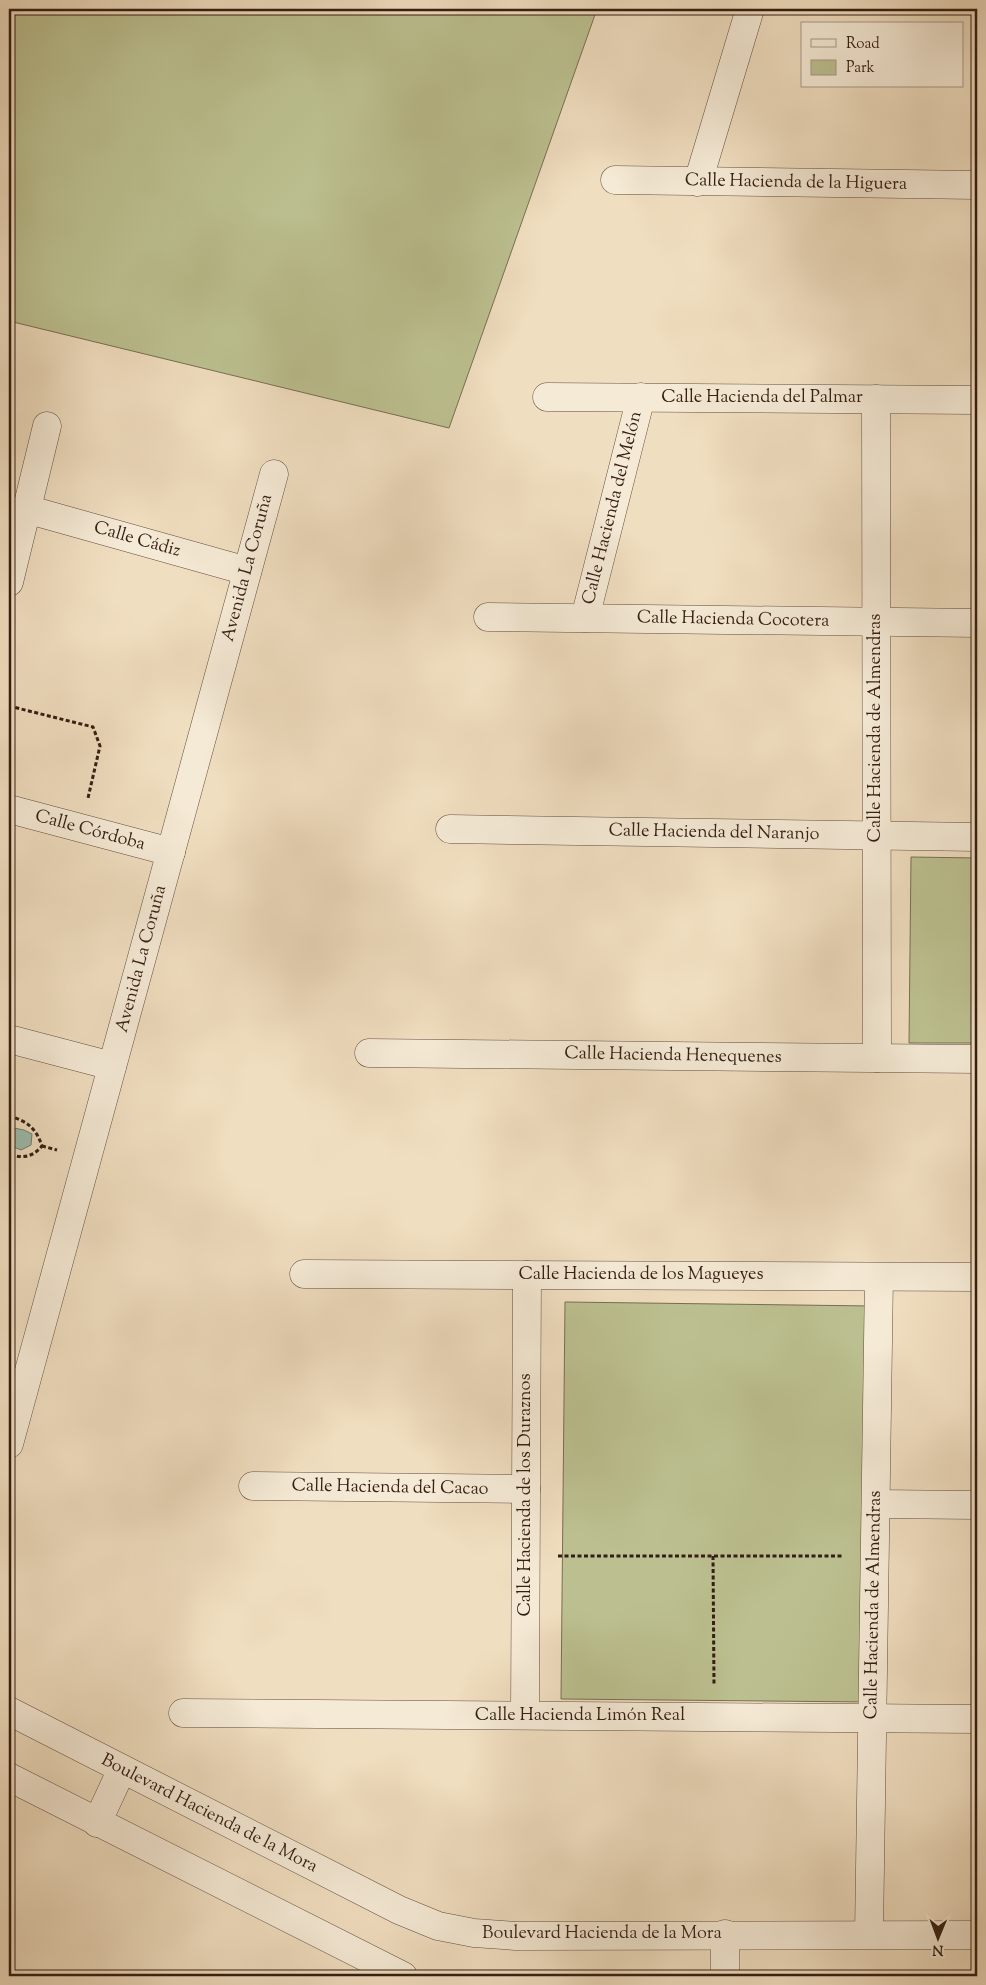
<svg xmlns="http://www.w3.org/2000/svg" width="986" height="1985" viewBox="0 0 986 1985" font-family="'Sorts Mill Goudy',serif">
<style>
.green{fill:#bcc090;stroke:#786e52}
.water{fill:#9bbcad;stroke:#727c6f}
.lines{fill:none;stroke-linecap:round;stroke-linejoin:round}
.minor-casing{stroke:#634d3e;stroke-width:29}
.tertiary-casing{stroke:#634d3e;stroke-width:29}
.path{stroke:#341d13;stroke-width:3;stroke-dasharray:4 2.5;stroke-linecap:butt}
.minor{stroke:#f5ead6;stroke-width:28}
.tertiary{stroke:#f5ead6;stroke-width:28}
.labels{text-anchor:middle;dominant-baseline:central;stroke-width:4;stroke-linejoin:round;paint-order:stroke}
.street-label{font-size:18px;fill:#341d13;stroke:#f5ead6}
</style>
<rect width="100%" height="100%" fill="#f0dec0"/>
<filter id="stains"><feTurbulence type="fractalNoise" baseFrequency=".004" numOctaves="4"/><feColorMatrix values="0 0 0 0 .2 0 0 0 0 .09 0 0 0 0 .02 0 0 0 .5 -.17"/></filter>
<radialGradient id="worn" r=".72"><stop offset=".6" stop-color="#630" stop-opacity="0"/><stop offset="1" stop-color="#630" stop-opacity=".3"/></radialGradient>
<g class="green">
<polygon points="9,9 597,9 449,428 9,321"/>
<polygon points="911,857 977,858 977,1043 909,1043"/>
<polygon points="565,1302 872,1306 868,1702 561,1699"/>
</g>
<polygon class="water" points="9,1127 24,1130 32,1134 31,1145 21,1150 9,1145"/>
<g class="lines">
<defs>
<g id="minor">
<polyline points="615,180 977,185"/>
<polyline points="698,182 750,9"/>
<polyline points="547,397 977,400"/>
<polyline points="876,399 877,1058"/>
<polyline points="26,509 247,571"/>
<polyline points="9,582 47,426"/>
<polyline points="488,617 977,623"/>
<polyline points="585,618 641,397"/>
<polyline points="9,809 171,852"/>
<polyline points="450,829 977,837"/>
<polyline points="9,1039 112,1066"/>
<polyline points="369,1053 977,1059"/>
<polyline points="304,1274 977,1277"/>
<polyline points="9,1444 274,474"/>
<polyline points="253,1486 526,1489"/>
<polyline points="876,1504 977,1505"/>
<polyline points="183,1713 977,1719"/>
<polyline points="525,1715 527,1275"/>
<polyline points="869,1934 879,1277"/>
</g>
<g id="tertiary">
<polyline points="9,1711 399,1910 438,1926 474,1933 516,1936 977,1935"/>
<polyline points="9,1777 403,1976"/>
<polyline points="97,1823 122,1769"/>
<polyline points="725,1934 725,1976"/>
</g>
</defs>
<use href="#minor" class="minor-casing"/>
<use href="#tertiary" class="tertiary-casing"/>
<g class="path">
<polyline points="9,706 93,727 100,746 88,798"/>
<path d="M9,1116C27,1121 36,1128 42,1146C33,1157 22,1159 9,1154"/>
<polyline points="42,1146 57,1150"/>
<polyline points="558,1556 844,1556"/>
<polyline points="713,1556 714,1686"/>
</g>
<use href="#minor" class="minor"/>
<use href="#tertiary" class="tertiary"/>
</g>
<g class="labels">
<g class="street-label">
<text transform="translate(796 183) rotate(1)">Calle Hacienda de la Higuera</text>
<text x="762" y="398">Calle Hacienda del Palmar</text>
<text transform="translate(613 508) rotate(-76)">Calle Hacienda del Melón</text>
<text transform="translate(137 540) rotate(16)">Calle Cádiz</text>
<text transform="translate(248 568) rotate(-75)">Avenida La Coruña</text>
<text transform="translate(733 620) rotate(1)">Calle Hacienda Cocotera</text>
<text transform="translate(876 728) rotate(-90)">Calle Hacienda de Almendras</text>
<text transform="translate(90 831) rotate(15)">Calle Córdoba</text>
<text transform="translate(714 833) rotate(1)">Calle Hacienda del Naranjo</text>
<text transform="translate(142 959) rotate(-75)">Avenida La Coruña</text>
<text transform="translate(673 1056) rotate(1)">Calle Hacienda Henequenes</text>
<text x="641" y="1275">Calle Hacienda de los Magueyes</text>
<text transform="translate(390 1488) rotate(1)">Calle Hacienda del Cacao</text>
<text transform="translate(526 1495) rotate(-90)">Calle Hacienda de los Duraznos</text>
<text transform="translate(874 1605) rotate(-89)">Calle Hacienda de Almendras</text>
<text x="580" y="1716">Calle Hacienda Limón Real</text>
<text transform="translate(209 1814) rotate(27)">Boulevard Hacienda de la Mora</text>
<text x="602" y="1934">Boulevard Hacienda de la Mora</text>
</g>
</g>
<rect width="986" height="1985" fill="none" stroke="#f0dec0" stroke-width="30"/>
<rect x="10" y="10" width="966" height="1965" fill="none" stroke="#341d13" stroke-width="2.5"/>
<rect x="15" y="15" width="956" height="1955" fill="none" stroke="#341d13"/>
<rect x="801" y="22" width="162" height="65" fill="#f5ead6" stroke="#a89888"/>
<rect x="811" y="39" width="25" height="8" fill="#f5ead6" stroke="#a89888"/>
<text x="846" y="48" font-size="15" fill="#341d13">Road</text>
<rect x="811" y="60" width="25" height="15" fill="#bcc090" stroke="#a89888"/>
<text x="846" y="72" font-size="15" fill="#341d13">Park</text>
<g transform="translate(938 1938) rotate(181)" stroke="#f5ead6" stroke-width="4" paint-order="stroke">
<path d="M0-4L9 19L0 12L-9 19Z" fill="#341d13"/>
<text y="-8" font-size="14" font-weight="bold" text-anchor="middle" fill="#341d13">N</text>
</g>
<rect width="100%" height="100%" filter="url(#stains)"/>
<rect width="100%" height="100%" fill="url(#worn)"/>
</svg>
